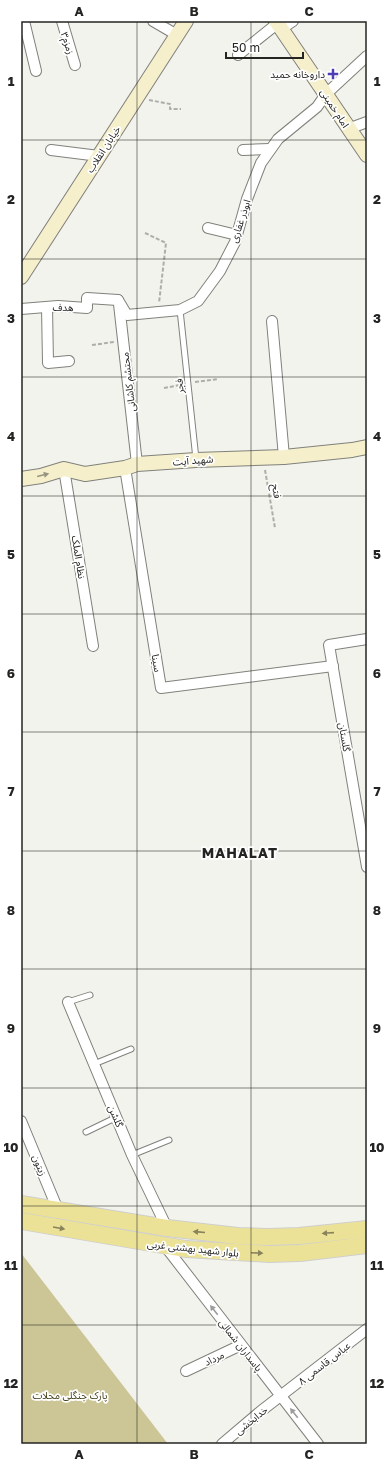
<svg xmlns="http://www.w3.org/2000/svg" width="388" height="1465" viewBox="0 0 388 1465" font-family="'Golos Text','Noto Sans Arabic',sans-serif">
<style>
.green{fill:#ccc595}
.lines{fill:none;stroke-linecap:round;stroke-linejoin:round}
.lane-casing{stroke:#81807c;stroke-width:7}
.street-casing{stroke:#81807c;stroke-width:12}
.secondary-casing{stroke:#81807c;stroke-width:16}
.primary-casing{stroke:#cfcfce;stroke-width:18}
.path{stroke:#adada9;stroke-width:2;stroke-dasharray:4 2;stroke-linecap:butt}
.lane{stroke:#fff;stroke-width:5}
.street{stroke:#fff;stroke-width:10}
.secondary{stroke:#f5f0cb;stroke-width:14}
.primary{stroke:#ece297;stroke-width:16}
.oneway{fill:#97947f}
.oneway2{fill:#88835c}
.oneway3{fill:#9c9c9c}
.grid{fill:none;stroke:#242422;stroke-width:1;stroke-opacity:0.55}
.poi-dot{fill:#4c3fb6;stroke:#fff;stroke-width:1.5}
.labels{text-anchor:middle;dominant-baseline:central;stroke-width:3.5;stroke-linejoin:round;paint-order:stroke}
.street-label{font-size:10px;fill:#242422;stroke:#fff}
.poi-label{font-size:10px;fill:#242422;stroke:#fff;text-anchor:end}
.park-label{font-size:10px;fill:#423d18;stroke:#fff}
.district-label{font-size:14px;font-weight:bold;letter-spacing:1px;fill:#242422;stroke:#fff}
.neatline{fill:none;stroke:#242422;stroke-width:1.5}
.grid-label{font-size:13px;text-anchor:middle;font-weight:bold;fill:#242422}
</style>
<rect width="100%" height="100%" fill="#f3f3ee"/>
<polygon class="green" points="21,1253 168,1444 21,1444"/>
<g class="lines">
<defs>
<g id="lane">
<polyline points="180,310 196,459"/>
<polyline points="68,1002 90,995"/>
<polyline points="94,1064 131,1049"/>
<polyline points="86,1132 117,1117"/>
<polyline points="132,1155 169,1140"/>
</g>
<g id="street">
<polyline points="24,21 36,71"/>
<polyline points="62,21 75,65"/>
<polyline points="153,21 177,35"/>
<polyline points="281,29 293,21"/>
<polyline points="238,55 278,23"/>
<polyline points="348,129 367,122"/>
<polyline points="51,150 99,156"/>
<polyline points="243,150 270,149"/>
<polyline points="208,228 237,235"/>
<polyline points="118,300 127,315 180,310 198,301 220,271 235,242 247,199 261,163 278,139 317,107 326,94 367,56"/>
<polyline points="119,304 137,464"/>
<polyline points="47,307 48,363 69,361"/>
<polyline points="21,309 58,306 87,308 87,298 118,300"/>
<polyline points="272,321 284,457"/>
<polyline points="125,468 161,688 333,666"/>
<polyline points="64,469 93,646"/>
<polyline points="367,639 329,645 367,867"/>
<polyline points="68,1002 132,1155 167,1228"/>
<polyline points="21,1121 58,1210"/>
<polyline points="165,1246 318,1444"/>
<polyline points="186,1371 241,1345"/>
<polyline points="222,1444 261,1411 367,1329"/>
</g>
<g id="secondary">
<polyline points="276,21 367,155"/>
<polyline points="21,277 186,21"/>
<polyline points="21,479 41,476 64,469 85,474 125,468 137,464 196,460 284,457 352,450 367,447"/>
</g>
<g id="primary">
<polyline points="21,1204 167,1228 238,1236 267,1237 299,1236 367,1229"/>
<polyline points="21,1221 186,1249 269,1254 300,1253 367,1245"/>
</g>
</defs>
<use href="#lane" class="lane-casing"/>
<use href="#street" class="street-casing"/>
<use href="#secondary" class="secondary-casing"/>
<use href="#primary" class="primary-casing"/>
<g class="path">
<polyline points="149,100 170,104 170,109 181,109"/>
<polyline points="145,233 166,243 159,303"/>
<polyline points="92,345 114,342"/>
<polyline points="195,382 218,379"/>
<polyline points="164,388 180,385"/>
<polyline points="265,470 275,528"/>
</g>
<use href="#lane" class="lane"/>
<use href="#street" class="street"/>
<use href="#secondary" class="secondary"/>
<use href="#primary" class="primary"/>
</g>
<defs><path id="oneway-solid" d="M-6-.8H1V-3.2L6.5 0L1 3.2V.8H-6Z"/></defs>
<use class="oneway" href="#oneway-solid" transform="translate(43 475) rotate(-14)"/>
<g class="oneway2">
<use href="#oneway-solid" transform="translate(59 1228) rotate(10)"/>
<use href="#oneway-solid" transform="translate(199 1232) rotate(-175)"/>
<use href="#oneway-solid" transform="translate(328 1233) rotate(176)"/>
<use href="#oneway-solid" transform="translate(257 1253) rotate(3)"/>
</g>
<g class="oneway3">
<use href="#oneway-solid" transform="translate(214 1310) rotate(-128)"/>
<use href="#oneway-solid" transform="translate(294 1413) rotate(-128)"/>
</g>
<path class="grid" d="M137,21V1444M251,21V1444M21,140H367M21,259H367M21,377H367M21,496H367M21,614H367M21,732H367M21,851H367M21,969H367M21,1088H367M21,1206H367M21,1325H367"/>
<path class="poi-dot" d="M331 68h4v4h4v4h-4v4h-4v-4h-4v-4h4z"/>
<g class="labels">
<g class="street-label">
<text transform="translate(68 43) rotate(73)">زمزم۳</text>
<text transform="translate(335 108) rotate(57)">امام خمینی</text>
<text transform="translate(103 149) rotate(-57)">خیابان انقلاب</text>
<text transform="translate(240 221) rotate(-72)">ابوذر غفاری</text>
<text transform="translate(63 307) rotate(1)">هدف</text>
<text transform="translate(128 382) rotate(-97)">محتشم کاشانی</text>
<text transform="translate(179 386) rotate(-96)">فجر</text>
<text transform="translate(193 460) rotate(-4)">شهید آیت</text>
<text transform="translate(277 491) rotate(80)">فتح</text>
<text transform="translate(79 557) rotate(81)">نظام الملک</text>
<text transform="translate(157 663) rotate(81)">سینا</text>
<text transform="translate(345 737) rotate(80)">گلستان</text>
<text transform="translate(116 1116) rotate(67)">گلشن</text>
<text transform="translate(40 1165) rotate(68)">زیتون</text>
<text transform="translate(193 1248) rotate(6)">بلوار شهید بهشتی غربی</text>
<text transform="translate(241 1345) rotate(52)">پاسداران شمالی</text>
<text transform="translate(214 1358) rotate(-25)">مرداد</text>
<text transform="translate(324 1363) rotate(-38)">عباس قاسمی ۸</text>
<text transform="translate(251 1420) rotate(-39)">خدابخشی</text>
</g>
<g class="poi-label">
<text x="325" y="74">داروخانه حمید</text>
</g>
<g class="park-label">
<text x="70" y="1395">پارک جنگلی محلات</text>
</g>
<g class="district-label">
<text x="240" y="852">MAHALAT</text>
</g>
</g>
<rect width="388" height="1465" fill="none" stroke="#ffffff" stroke-width="44"/>
<path d="M226 52v6h77v-6" fill="none" stroke="#242422" stroke-width="2"/>
<text x="232" y="52" font-size="12" fill="#242422" stroke="#ffffff" stroke-width="3" paint-order="stroke">50 m</text>
<rect x="22" y="22" width="344" height="1421" class="neatline"/>
<g class="grid-label">
<text x="79" y="16">A</text>
<text x="194" y="16">B</text>
<text x="309" y="16">C</text>
<text x="11" y="86">1</text>
<text x="377" y="86">1</text>
<text x="11" y="204">2</text>
<text x="377" y="204">2</text>
<text x="11" y="323">3</text>
<text x="377" y="323">3</text>
<text x="11" y="441">4</text>
<text x="377" y="441">4</text>
<text x="11" y="559">5</text>
<text x="377" y="559">5</text>
<text x="11" y="678">6</text>
<text x="377" y="678">6</text>
<text x="11" y="796">7</text>
<text x="377" y="796">7</text>
<text x="11" y="915">8</text>
<text x="377" y="915">8</text>
<text x="11" y="1033">9</text>
<text x="377" y="1033">9</text>
<text x="11" y="1152">10</text>
<text x="377" y="1152">10</text>
<text x="11" y="1270">11</text>
<text x="377" y="1270">11</text>
<text x="11" y="1388">12</text>
<text x="377" y="1388">12</text>
<text x="79" y="1459">A</text>
<text x="194" y="1459">B</text>
<text x="309" y="1459">C</text>
</g>
</svg>
